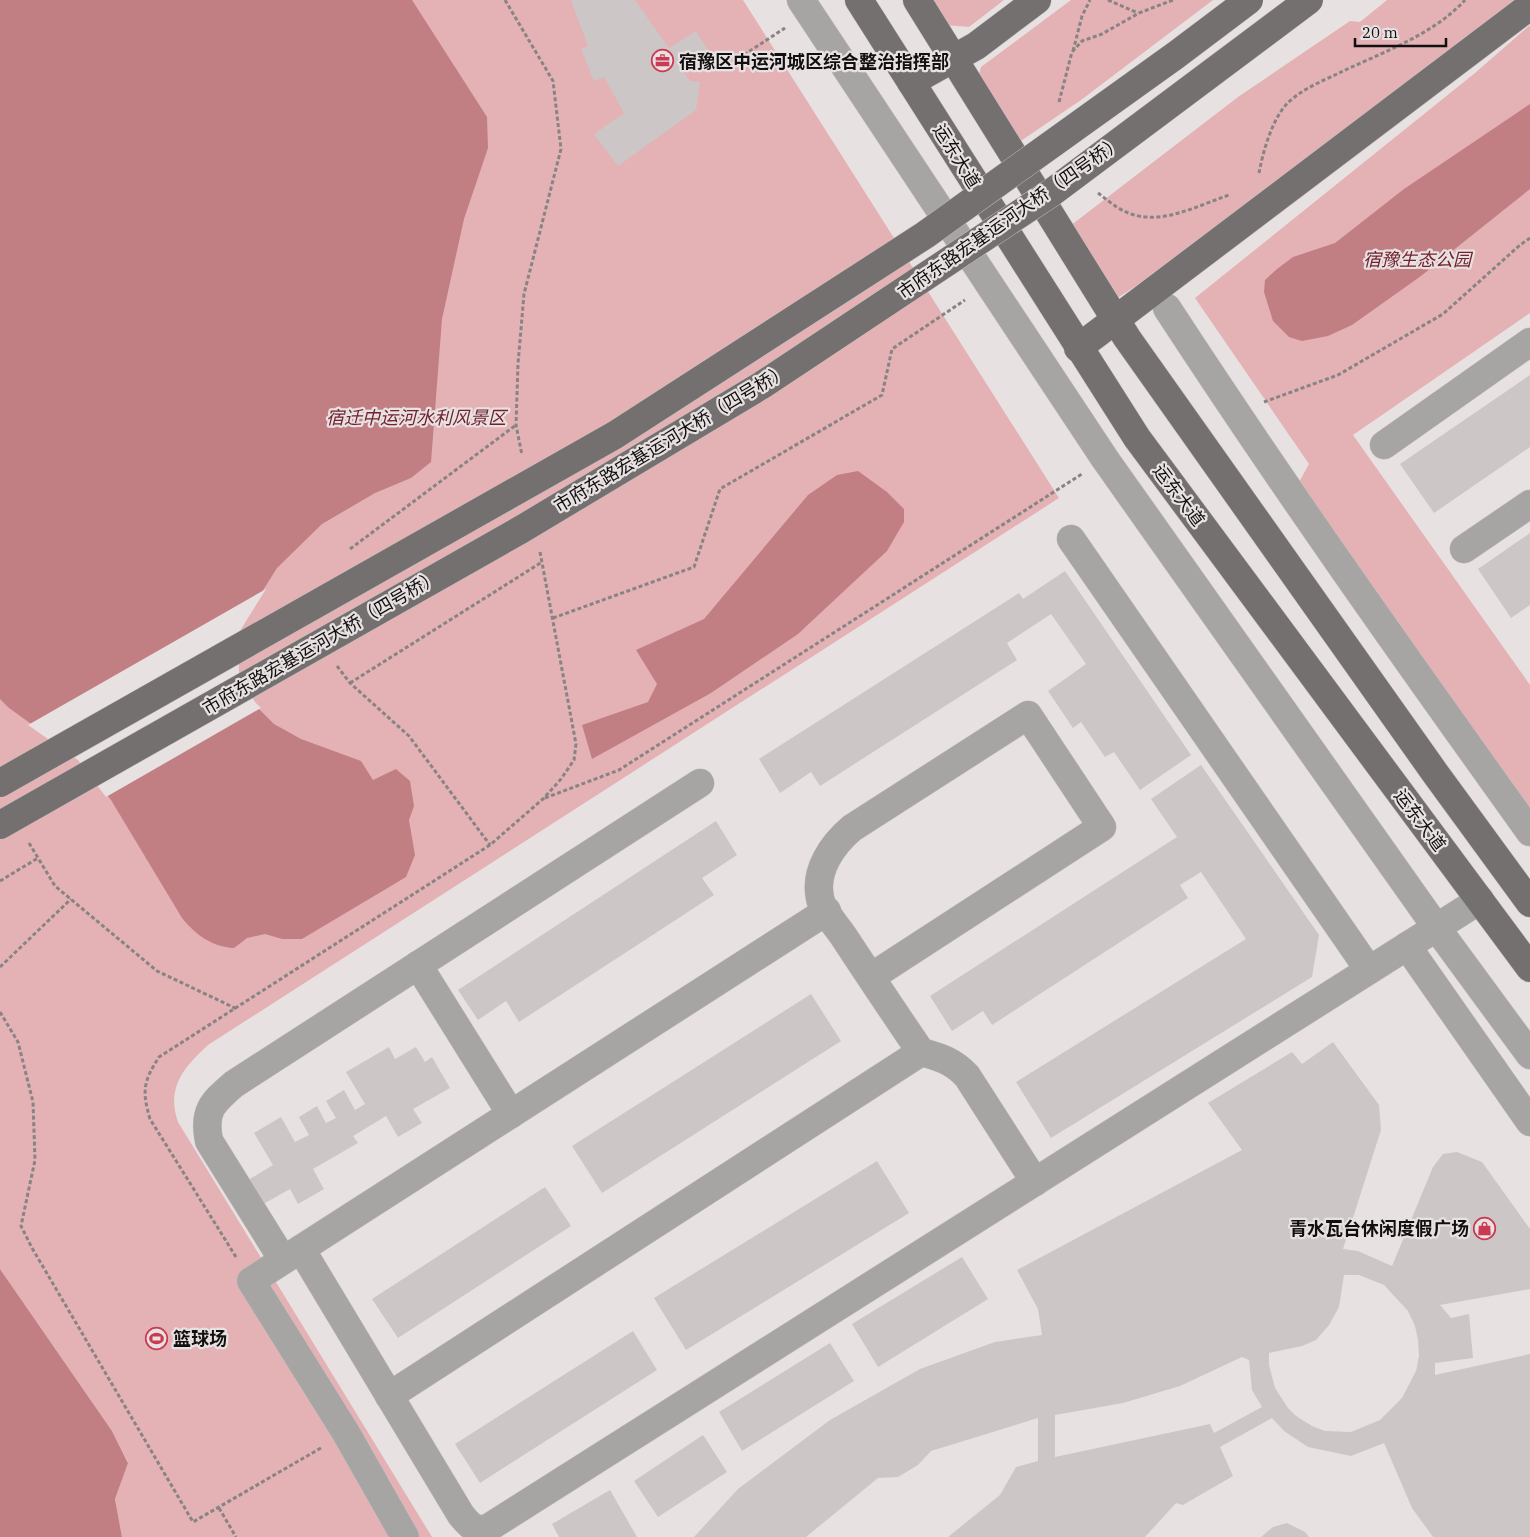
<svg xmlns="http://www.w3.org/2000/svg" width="1530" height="1537" viewBox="0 0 1530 1537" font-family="'IBM Plex Serif','Noto Sans SC',serif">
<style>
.green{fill:#e4b2b4}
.water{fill:#c17f83}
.pier{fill:#e8e1e2}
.building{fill:#ccc6c6;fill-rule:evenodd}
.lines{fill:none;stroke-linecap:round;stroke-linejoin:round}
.minor-casing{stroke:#c6bfc0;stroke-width:29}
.major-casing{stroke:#c6bfc0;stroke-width:29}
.path{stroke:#888384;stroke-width:3;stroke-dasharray:4 2.5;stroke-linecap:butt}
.minor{stroke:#a7a4a4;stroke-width:28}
.major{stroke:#757070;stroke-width:28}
.major-bridge-casing{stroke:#c6bfc0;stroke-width:29;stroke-linecap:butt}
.major-bridge{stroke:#757070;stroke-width:28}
.labels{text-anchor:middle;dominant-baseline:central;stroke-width:4.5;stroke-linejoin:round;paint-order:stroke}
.poi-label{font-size:18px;font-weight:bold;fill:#110f0f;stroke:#e8e1e2;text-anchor:start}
.street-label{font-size:18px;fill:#110f0f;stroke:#e8e1e2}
.park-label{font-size:18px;font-style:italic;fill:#72212d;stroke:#e8e1e2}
</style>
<rect width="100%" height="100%" fill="#e8e1e2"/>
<g class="green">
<path d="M0,0H743L1059,498L208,1045C184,1067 166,1088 178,1122L432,1537H122L115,1499L128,1462L112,1431L0,1269Z"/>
<polygon points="910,0 1004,0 969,27 945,25"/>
<polygon points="1071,0 1213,0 1081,100 1012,147 974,92 981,67"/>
<polygon points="1387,0 1514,0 1483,27 1136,286 1114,300 1070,226 1238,97 1350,21 1360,22"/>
<polygon points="1530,25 1530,313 1353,435 1530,685 1530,816 1298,484 1309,464 1195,298 1475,73"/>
</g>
<g class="water">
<path d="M0,0H412L487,117L488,148L464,219L442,319L431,462L411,478L375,493L322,524L277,568L236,633L237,676L253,703L274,724L301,739L361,761L373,780L396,769L410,781L414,806L409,820L415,855L406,877L302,939H282L265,934L247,938L234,948C212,947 196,935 182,918L111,800L80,759L9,708L0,699Z"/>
<polygon points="1530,104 1530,189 1421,276 1352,325 1328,336 1302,341 1289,337 1273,321 1264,292 1265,280 1277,269 1293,257 1335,243 1404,189"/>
<polygon points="858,471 887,492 904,509 904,522 887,551 798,634 711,693 592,759 582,725 648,702 657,684 636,650 704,619 808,495 837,475"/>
<polygon points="0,1269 112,1431 128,1463 115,1499 122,1537 0,1537"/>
</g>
<polygon class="pier" points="266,589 238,634 239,675 255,702 261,708 106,797 78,760 28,725"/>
<g class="building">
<polygon points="571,0 635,0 669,48 696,31 708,50 681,68 690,81 700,82 696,110 618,166 594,134 624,113 604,77 594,81 581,49 588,46"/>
<polygon points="1530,375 1530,447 1434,513 1400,464"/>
<polygon points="1530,533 1530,605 1511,618 1478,569"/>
<polygon points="1065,571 1191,755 1140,790 1114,752 1105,757 1081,722 1073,728 1048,691 1086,664 1051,614 1007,643 1017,660 820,786 811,772 780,793 759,759 1019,593 1023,599"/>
<polygon points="1201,765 1319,935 1312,977 1051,1138 1016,1082 1246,939 1201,872 1180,885 1188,898 992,1025 983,1011 952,1031 930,996 1177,837 1151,799"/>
<polygon points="716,821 737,855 702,878 714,895 519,1022 506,1001 478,1020 458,990"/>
<polygon points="811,994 841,1041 602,1193 572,1146"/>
<path d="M1333,1042L1379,1105L1381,1130L1343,1249L1358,1251L1392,1266L1433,1167L1443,1154L1457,1152L1482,1162L1530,1229V1289L1440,1305L1451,1318L1469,1314L1473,1358L1435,1363V1375L1530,1354V1537H1433L1412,1508L1384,1443L1351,1456L1308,1447L1284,1431L1272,1418L1220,1447L1233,1476L1183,1505L1176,1503L1145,1537H948L1000,1495L1016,1467L1038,1461V1418L931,1451L918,1465L898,1477L878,1478L806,1537H694L738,1489L830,1420L920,1369L995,1342L1042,1335L1038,1309L1017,1270L1242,1150L1208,1103L1292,1052L1302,1064ZM1344,1275H1359L1384,1285L1408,1311L1415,1326L1418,1340L1419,1356L1416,1371L1402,1398L1380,1420L1351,1432L1325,1431L1312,1426L1296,1416L1288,1408L1275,1388L1269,1365V1353L1302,1346L1316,1340L1329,1325L1339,1307ZM1242,1357L1249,1360L1252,1390L1262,1407L1214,1433L1210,1424L1055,1457V1415L1123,1403L1180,1386Z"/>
<polygon points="389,1047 395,1059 416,1047 425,1062 432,1057 450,1088 413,1109 422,1123 398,1137 386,1116 353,1136 358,1143 313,1169 324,1189 298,1204 290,1189 258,1207 243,1183 273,1165 254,1133 281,1117 295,1142 309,1135 299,1117 317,1106 326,1123 336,1118 326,1101 344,1090 355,1110 365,1104 346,1072"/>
<polygon points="877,1161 909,1213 686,1350 654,1298"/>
<polygon points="545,1187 571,1226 398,1338 372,1299"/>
<polygon points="962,1257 988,1299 878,1367 852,1324"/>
<polygon points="633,1331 657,1370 480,1483 455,1444"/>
<polygon points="830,1343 854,1381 742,1451 719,1412"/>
<polygon points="703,1435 727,1472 658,1517 634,1481"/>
<polygon points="610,1490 637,1537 559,1537 552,1524"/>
<polygon points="1287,1523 1305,1532 1309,1537 1261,1537 1273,1527"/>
</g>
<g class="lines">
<defs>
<g id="minor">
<polyline points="801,0 1105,459 1436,927 1530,1055"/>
<path d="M1167,308C1283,486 1406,659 1530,832"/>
<polyline points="1384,445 1530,342"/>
<polyline points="1071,539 1369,970"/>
<polyline points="1464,549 1530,504"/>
<polyline points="1407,946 1530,1122"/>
<polyline points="418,965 511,1114"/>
<path d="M921,1052C940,1057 953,1061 967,1076L1035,1182"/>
<path d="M301,1249L461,1515C470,1526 474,1531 488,1528L1480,900"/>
<path d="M283,1260L209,1141C203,1111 212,1103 234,1084L700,783"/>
<path d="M389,1396L921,1052C895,1014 869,975 844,937C837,926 822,911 820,898C814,870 833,844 852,828L1028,715L1102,827L871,977"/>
<polyline points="405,1537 346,1433 251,1281 827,911"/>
</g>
<g id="major">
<polyline points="859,0 1137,438 1530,968"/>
<polyline points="917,0 1127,338 1435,773 1530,903"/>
<polyline points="911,82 976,46 1037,0"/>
<polyline points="1078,348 1530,6"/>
</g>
</defs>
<use href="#minor" class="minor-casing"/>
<use href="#major" class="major-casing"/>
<g class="path">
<polyline points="505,0 553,81 561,149 524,294 518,364 516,425 522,455"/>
<polyline points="1108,0 1138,13"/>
<polyline points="1073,51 1082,16 1090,0"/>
<polyline points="733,62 785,28"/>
<polyline points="1059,102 1072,52 1082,41 1102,34 1139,13 1173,0"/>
<path d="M1259,173C1263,152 1271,123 1285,106C1298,91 1320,82 1337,74C1380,53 1432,36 1465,0"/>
<path d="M1098,193C1106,199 1115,207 1124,211C1158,228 1196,206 1229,195"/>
<polyline points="1264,402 1338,375 1443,314 1520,245 1530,238"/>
<polyline points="350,549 516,425"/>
<polyline points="553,618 694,567 720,489 882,395 892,349 965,300"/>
<polyline points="337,666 350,683 409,736 490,845"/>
<polyline points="350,683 542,562"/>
<polyline points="545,798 619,770 1082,474"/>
<polyline points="29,843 55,886 157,971 237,1009"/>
<polyline points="0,881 38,858"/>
<polyline points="0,967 71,899"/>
<polyline points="0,1012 18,1042 33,1102 35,1160 21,1226 32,1248 193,1522 321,1448"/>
<path d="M236,1257L150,1119C142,1091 143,1082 159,1057L490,845L544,798L561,779L574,760L576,744L540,552"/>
<polyline points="219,1508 236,1537"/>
</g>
<use href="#minor" class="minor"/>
<use href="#major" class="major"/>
<defs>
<g id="major-bridge">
<polyline points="0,783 615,435 925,235 1176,55 1249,0"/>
<polyline points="0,825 522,529 762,385 1051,193 1309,0"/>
</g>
</defs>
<use href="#major-bridge" class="major-bridge-casing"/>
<use href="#major-bridge" class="major-bridge"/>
</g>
<defs>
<symbol id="office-ring" viewBox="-11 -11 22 22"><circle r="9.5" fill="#e8e1e2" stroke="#ca3a52" stroke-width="1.5"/><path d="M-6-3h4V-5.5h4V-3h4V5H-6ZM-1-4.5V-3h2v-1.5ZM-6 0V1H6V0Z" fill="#ca3a52"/></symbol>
<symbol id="shop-ring" viewBox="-11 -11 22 22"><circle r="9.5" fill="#e8e1e2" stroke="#ca3a52" stroke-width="1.5"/><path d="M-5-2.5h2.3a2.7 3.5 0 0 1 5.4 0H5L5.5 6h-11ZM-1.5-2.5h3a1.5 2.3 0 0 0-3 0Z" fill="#ca3a52"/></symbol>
<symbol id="stadium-ring" viewBox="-11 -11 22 22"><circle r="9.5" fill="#e8e1e2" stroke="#ca3a52" stroke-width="1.5"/><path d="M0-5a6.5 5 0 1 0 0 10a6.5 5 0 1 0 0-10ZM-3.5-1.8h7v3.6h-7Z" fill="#ca3a52"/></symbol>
</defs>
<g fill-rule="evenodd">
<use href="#office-ring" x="650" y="48" width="25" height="25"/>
<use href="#shop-ring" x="1472" y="1216" width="25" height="25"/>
<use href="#stadium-ring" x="144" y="1326" width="25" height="25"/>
</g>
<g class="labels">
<g class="poi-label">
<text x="679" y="61">宿豫区中运河城区综合整治指挥部</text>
<text x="1469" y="1228" text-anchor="end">青水瓦台休闲度假广场</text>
<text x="173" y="1338">篮球场</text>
</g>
<g class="street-label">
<text transform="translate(957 156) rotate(58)">运东大道</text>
<text transform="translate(1010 217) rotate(-35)">市府东路宏基运河大桥（四号桥）</text>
<text transform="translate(671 438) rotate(-31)">市府东路宏基运河大桥（四号桥）</text>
<text transform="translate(1179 495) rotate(53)">运东大道</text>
<text transform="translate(321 642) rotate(-30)">市府东路宏基运河大桥（四号桥）</text>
<text transform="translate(1420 820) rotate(53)">运东大道</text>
</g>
<g class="park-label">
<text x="1417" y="259">宿豫生态公园</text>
<text x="416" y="417">宿迁中运河水利风景区</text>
</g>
</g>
<path d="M1355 38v8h91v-8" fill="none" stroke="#110f0f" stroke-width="2.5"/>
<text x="1362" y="38" font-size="15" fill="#110f0f" stroke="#e8e1e2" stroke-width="4" paint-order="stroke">20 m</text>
</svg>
